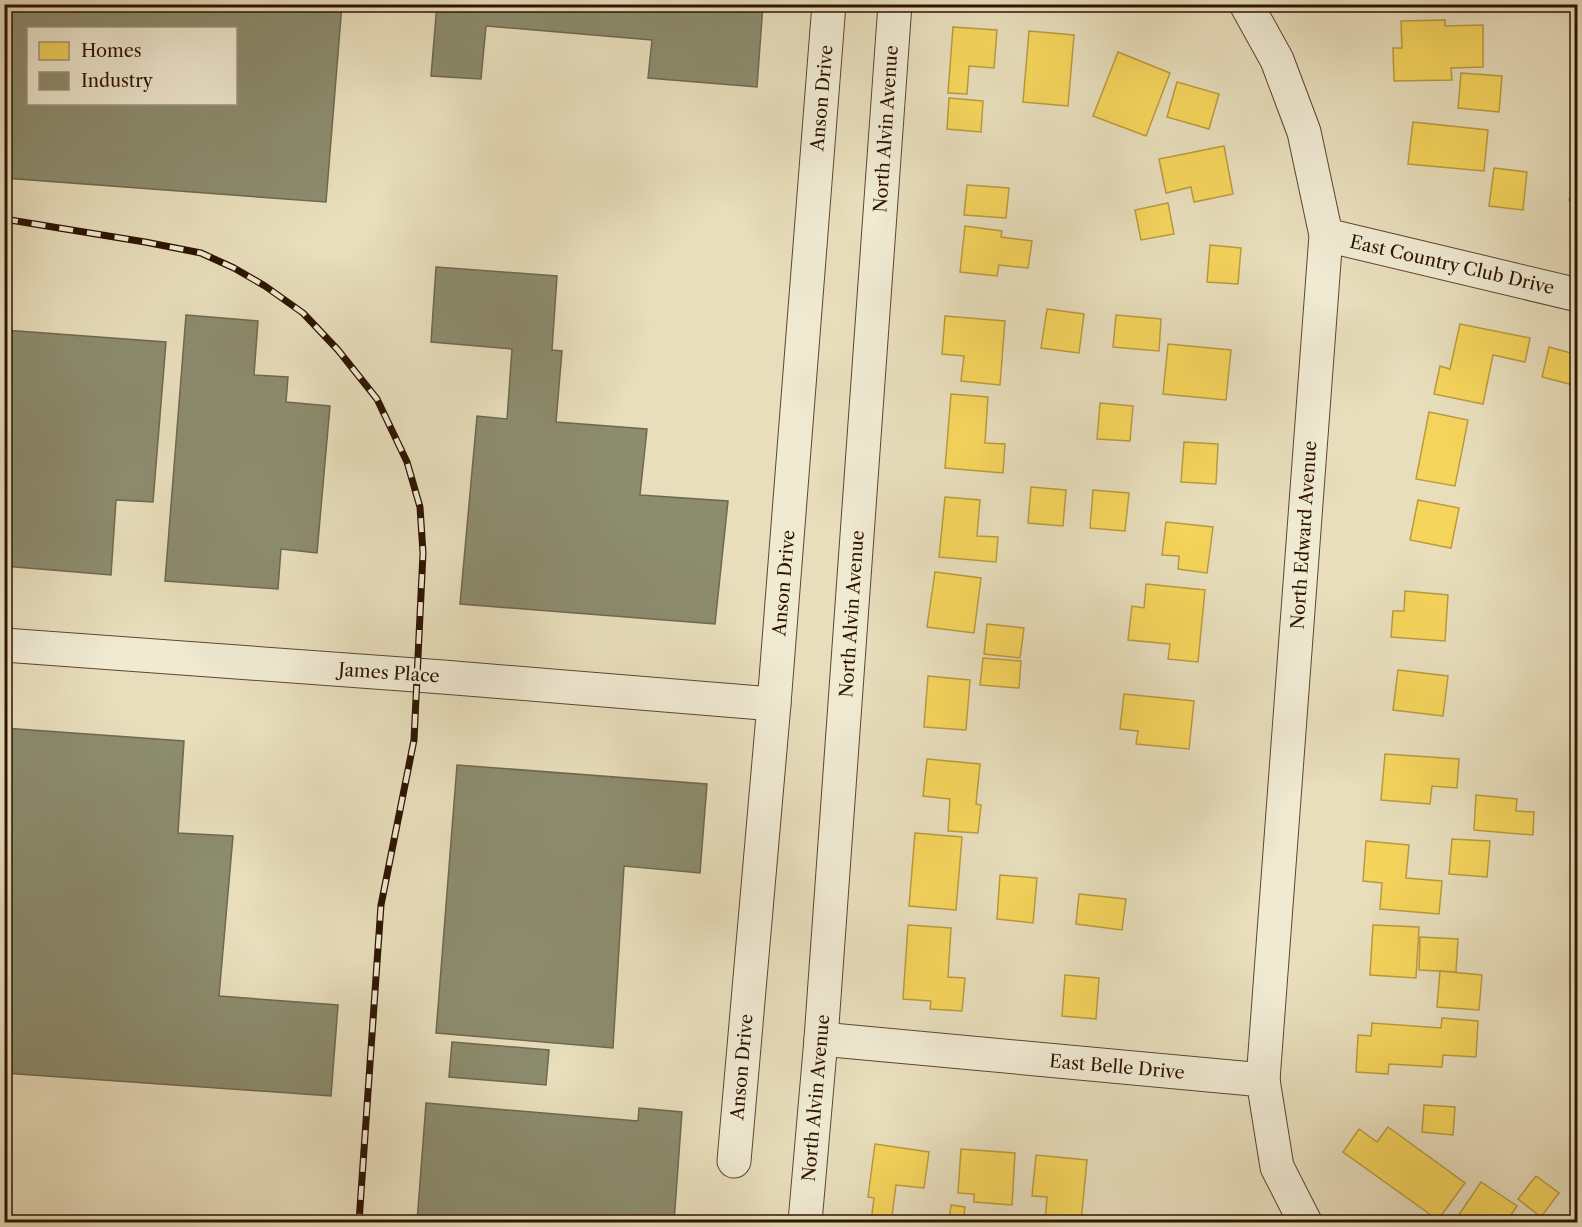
<svg xmlns="http://www.w3.org/2000/svg" width="1582" height="1227" viewBox="0 0 1582 1227" font-family="'Libre Caslon Text',serif">
<style>
.homes{fill:#f6d55c;stroke:#ba9b40;stroke-width:1.5}
.industry{fill:#8c8c6e;stroke:#70684d;stroke-width:1.5;fill-rule:evenodd}
.lines{fill:none;stroke-linecap:round;stroke-linejoin:round}
.minor-casing{stroke:#5c462f;stroke-width:35}
.minor{stroke:#f0ead3;stroke-width:33}
.rail-casing{stroke:#2e1400;stroke-width:7}
.rail{stroke:#f0ead3;stroke-width:4.5;stroke-dasharray:14;stroke-linecap:butt}
.labels{text-anchor:middle;dominant-baseline:central;stroke-width:6;stroke-linejoin:round;paint-order:stroke}
.street-label{font-size:18px;fill:#2e1400;stroke:#f0ead3}
</style>
<rect width="100%" height="100%" fill="#e8debc"/>
<filter id="stains"><feTurbulence type="fractalNoise" baseFrequency=".00333" numOctaves="4"/><feColorMatrix values="0 0 0 0 .2 0 0 0 0 .09 0 0 0 0 .02 0 0 0 .5 -.17"/></filter>
<radialGradient id="worn" r=".72"><stop offset=".6" stop-color="#630" stop-opacity="0"/><stop offset="1" stop-color="#630" stop-opacity=".3"/></radialGradient>
<g class="homes">
<polygon points="1445,20 1445,26 1483,25 1483,67 1451,68 1452,80 1394,81 1393,48 1402,48 1401,21"/>
<polygon points="953,27 997,30 994,68 969,66 967,94 948,93"/>
<polygon points="1029,31 1074,35 1068,106 1023,102"/>
<polygon points="1118,52 1170,73 1146,136 1093,116"/>
<polygon points="1461,73 1502,76 1499,112 1458,108"/>
<polygon points="1177,82 1219,94 1209,129 1167,117"/>
<polygon points="949,98 983,101 981,132 947,129"/>
<polygon points="1413,122 1488,130 1484,171 1408,164"/>
<polygon points="1224,146 1233,194 1194,202 1191,187 1166,193 1159,159"/>
<polygon points="1494,168 1527,172 1523,210 1489,206"/>
<polygon points="1578,176 1578,203 1569,200"/>
<polygon points="967,185 1009,188 1006,218 964,215"/>
<polygon points="1168,203 1174,234 1141,240 1135,210"/>
<polygon points="965,226 1002,231 1001,237 1032,241 1028,268 999,265 997,276 960,272"/>
<polygon points="1210,245 1241,248 1238,284 1207,282"/>
<polygon points="1047,309 1084,314 1079,353 1041,348"/>
<polygon points="1116,315 1161,319 1159,351 1113,347"/>
<polygon points="945,316 1005,321 1000,385 961,381 964,356 942,354"/>
<polygon points="1460,324 1530,338 1525,362 1493,355 1483,404 1434,394 1440,366 1450,369"/>
<polygon points="1168,344 1231,350 1226,400 1163,394"/>
<polygon points="1549,347 1578,355 1578,365 1573,385 1542,377"/>
<polygon points="951,394 988,397 985,443 1005,444 1003,473 945,468"/>
<polygon points="1100,403 1133,406 1130,441 1097,439"/>
<polygon points="1429,412 1468,420 1455,486 1416,479"/>
<polygon points="1184,442 1218,444 1216,484 1181,482"/>
<polygon points="1031,487 1066,490 1063,526 1028,523"/>
<polygon points="1093,490 1129,493 1125,531 1090,528"/>
<polygon points="945,497 980,500 977,536 998,537 996,562 939,557"/>
<polygon points="1418,500 1459,508 1451,548 1410,540"/>
<polygon points="1166,522 1213,527 1207,573 1178,569 1179,556 1162,555"/>
<polygon points="935,572 981,578 974,633 927,627"/>
<polygon points="1146,584 1205,590 1198,662 1168,659 1170,644 1128,640 1132,606 1144,608"/>
<polygon points="1405,591 1448,595 1445,641 1391,637 1393,611 1404,611"/>
<polygon points="987,624 1024,628 1020,658 984,654"/>
<polygon points="983,658 1021,661 1019,688 980,685"/>
<polygon points="1398,670 1448,676 1443,716 1393,710"/>
<polygon points="928,676 970,680 966,730 924,727"/>
<polygon points="1124,694 1194,701 1189,749 1136,744 1138,731 1120,729"/>
<polygon points="1385,754 1459,759 1457,788 1432,786 1430,804 1381,800"/>
<polygon points="927,759 980,764 976,804 981,805 978,833 948,831 950,799 923,796"/>
<polygon points="1476,795 1517,799 1516,811 1534,812 1533,835 1474,830"/>
<polygon points="915,833 962,837 956,910 909,906"/>
<polygon points="1452,839 1490,841 1487,877 1449,874"/>
<polygon points="1366,841 1409,845 1406,878 1442,881 1439,914 1380,909 1382,883 1363,881"/>
<polygon points="1000,875 1037,878 1033,923 997,919"/>
<polygon points="1079,894 1126,899 1122,930 1076,924"/>
<polygon points="908,925 951,928 948,977 965,978 962,1011 930,1009 931,1001 903,999"/>
<polygon points="1373,925 1419,927 1416,978 1370,975"/>
<polygon points="1420,937 1458,939 1456,972 1419,970"/>
<polygon points="1440,971 1482,975 1479,1010 1437,1007"/>
<polygon points="1065,975 1099,978 1096,1019 1062,1016"/>
<polygon points="1442,1018 1478,1021 1476,1057 1443,1055 1442,1067 1389,1064 1388,1074 1356,1072 1358,1035 1371,1036 1372,1023 1441,1028"/>
<polygon points="1424,1105 1455,1107 1453,1135 1422,1132"/>
<polygon points="1388,1127 1465,1183 1438,1220 1343,1152 1359,1129 1377,1142"/>
<polygon points="875,1144 929,1152 924,1188 896,1185 892,1216 904,1217 903,1222 871,1222 874,1198 868,1197"/>
<polygon points="961,1149 1015,1153 1012,1205 974,1202 974,1194 958,1193"/>
<polygon points="1036,1155 1087,1160 1081,1222 1045,1222 1047,1197 1032,1196"/>
<polygon points="1536,1176 1559,1193 1541,1217 1518,1199"/>
<polygon points="1481,1182 1517,1206 1506,1222 1454,1222"/>
<polygon points="951,1205 965,1207 964,1215 990,1219 990,1222 949,1222"/>
</g>
<g class="industry">
<path d="M4,4H342L326,202L4,178ZM28,28H236V104H28Z"/>
<polygon points="437,4 763,4 757,87 648,78 652,40 486,26 481,79 431,76"/>
<polygon points="436,267 557,276 552,350 562,351 556,422 647,429 640,495 728,501 715,624 460,604 477,416 507,419 512,349 431,342"/>
<polygon points="186,315 258,321 254,375 288,377 286,402 330,406 317,553 281,549 278,589 165,581"/>
<polygon points="4,330 166,342 153,502 116,500 111,575 4,566"/>
<polygon points="4,728 184,741 178,833 233,836 219,996 338,1005 331,1096 4,1073"/>
<polygon points="457,765 707,784 700,873 624,866 613,1048 436,1033"/>
<polygon points="452,1042 549,1050 546,1085 449,1077"/>
<polygon points="426,1103 638,1121 639,1108 682,1112 674,1222 417,1222"/>
</g>
<g class="lines">
<defs>
<g id="minor">
<polyline points="1246,4 1277,60 1304,132 1326,235 1263,1080"/>
<polyline points="1326,235 1578,295"/>
<polyline points="4,645 443,677 774,704"/>
<polyline points="821,1039 1263,1080 1277,1167 1305,1222"/>
<polyline points="734,1161 774,704 829,4"/>
<polyline points="805,1222 821,1039 895,4"/>
</g>
</defs>
<use href="#minor" class="minor-casing"/>
<use href="#minor" class="minor"/>
<defs>
<polyline id="rail" points="4,219 145,242 201,253 234,268 265,286 303,313 338,350 377,399 407,462 420,507 423,553 414,740 381,905 359,1222"/>
</defs>
<use href="#rail" class="rail-casing"/>
<use href="#rail" class="rail"/>
</g>
<g class="labels">
<g class="street-label">
<text transform="translate(822 98) rotate(-85)">Anson Drive</text>
<text transform="translate(886 129) rotate(-86)">North Alvin Avenue</text>
<text transform="translate(1452 265) rotate(13)">East Country Club Drive</text>
<text transform="translate(1304 535) rotate(-86)">North Edward Avenue</text>
<text transform="translate(784 583) rotate(-85)">Anson Drive</text>
<text transform="translate(852 614) rotate(-86)">North Alvin Avenue</text>
<text transform="translate(389 673) rotate(4)">James Place</text>
<text transform="translate(742 1067) rotate(-85)">Anson Drive</text>
<text transform="translate(1117 1067) rotate(5)">East Belle Drive</text>
<text transform="translate(816 1098) rotate(-85)">North Alvin Avenue</text>
</g>
</g>
<rect width="1582" height="1227" fill="none" stroke="#e8debc" stroke-width="24"/>
<rect x="6" y="6" width="1570" height="1215" fill="none" stroke="#2e1400" stroke-width="3"/>
<rect x="12" y="12" width="1558" height="1203" fill="none" stroke="#2e1400" stroke-width="1.5"/>
<rect x="27" y="27" width="210" height="78" fill="#f0ead3" stroke="#a2947f" stroke-width="1.5"/>
<rect x="39" y="42" width="30" height="18" fill="#f6d55c" stroke="#a2947f" stroke-width="1.5"/>
<text x="81" y="57" font-size="18" fill="#2e1400">Homes</text>
<rect x="39" y="72" width="30" height="18" fill="#8c8c6e" stroke="#a2947f" stroke-width="1.5"/>
<text x="81" y="87" font-size="18" fill="#2e1400">Industry</text>
<rect width="100%" height="100%" filter="url(#stains)"/>
<rect width="100%" height="100%" fill="url(#worn)"/>
</svg>
